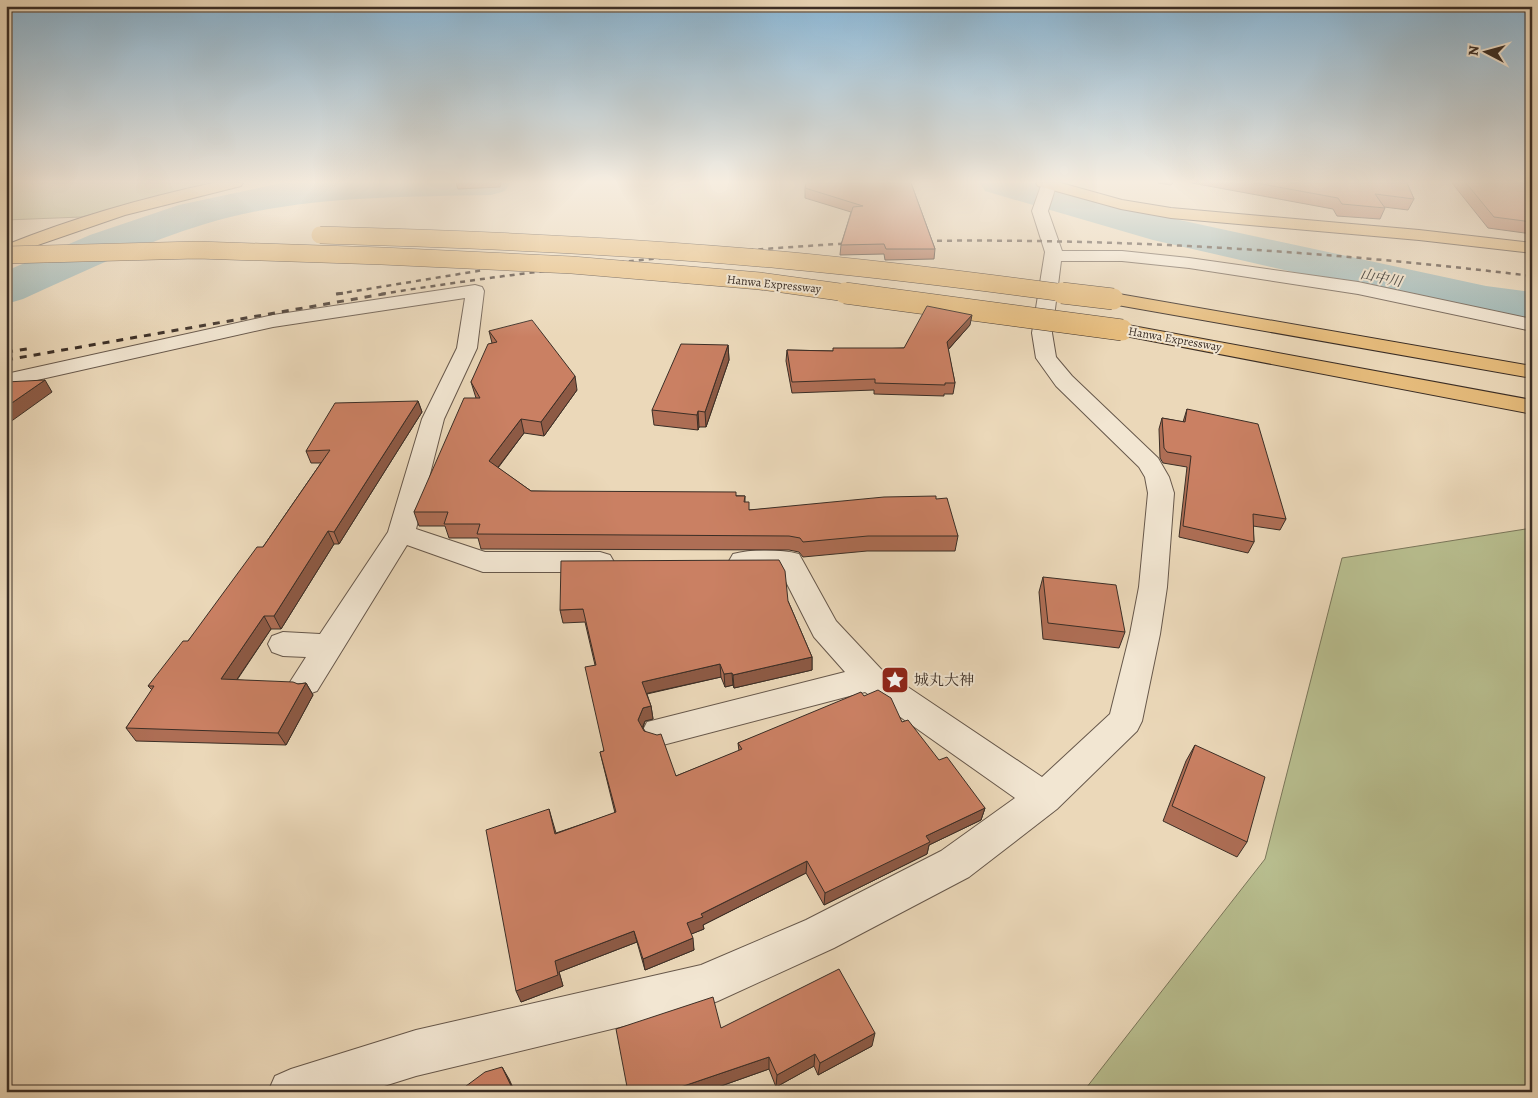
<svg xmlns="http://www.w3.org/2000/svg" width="1538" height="1098" viewBox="0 0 1538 1098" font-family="Alegreya,'Noto Serif JP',serif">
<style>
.green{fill:#b8be8f;stroke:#7a765a}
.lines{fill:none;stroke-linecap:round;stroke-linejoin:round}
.river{fill:#9bb8b8;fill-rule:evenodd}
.minor-casing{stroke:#67584b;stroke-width:2}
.major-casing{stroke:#3b2e26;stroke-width:2}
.highway-casing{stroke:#3b2e26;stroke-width:2}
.minor{fill:#f2e6d2;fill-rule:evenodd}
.major{fill:#e6bc7c;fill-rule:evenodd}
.highway{fill:#e6bc7c;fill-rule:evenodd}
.rail-far1{stroke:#3b2e26;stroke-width:2.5;stroke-dasharray:5 5;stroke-linecap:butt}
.rail{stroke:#3b2e26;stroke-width:3;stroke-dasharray:7 7;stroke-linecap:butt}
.highway-bridge-far1-casing{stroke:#3b2e26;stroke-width:18;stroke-linecap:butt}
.highway-bridge-casing{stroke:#3b2e26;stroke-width:22;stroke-linecap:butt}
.highway-bridge-far1{stroke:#e6bc7c;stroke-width:17}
.highway-bridge{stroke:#e6bc7c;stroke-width:21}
.wall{fill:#ae6e55;stroke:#3b2e26}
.shaded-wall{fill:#8d5a45;stroke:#3b2e26}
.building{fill:#ca8063;stroke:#3b2e26}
.labels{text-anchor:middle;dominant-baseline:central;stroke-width:4;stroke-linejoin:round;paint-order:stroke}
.far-street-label{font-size:12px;fill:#3b2e26;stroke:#f2e6d2}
.far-water-label{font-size:14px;font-style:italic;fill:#53504a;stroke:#f2e6d2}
.poi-label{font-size:15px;fill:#3b2e26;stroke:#f2e6d2;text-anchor:start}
</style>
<rect width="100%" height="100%" fill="#ebd8b9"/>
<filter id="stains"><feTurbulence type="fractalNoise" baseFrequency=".004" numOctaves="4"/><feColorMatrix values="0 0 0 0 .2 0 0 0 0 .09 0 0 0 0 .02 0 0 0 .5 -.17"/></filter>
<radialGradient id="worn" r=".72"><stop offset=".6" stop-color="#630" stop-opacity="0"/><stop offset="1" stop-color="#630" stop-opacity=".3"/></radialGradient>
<g class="green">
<polygon points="6,183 217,183 81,217 6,220"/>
<polygon points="1532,528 1532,1092 1083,1092 1265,859 1342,558"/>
</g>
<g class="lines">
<g class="river">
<path d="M282,183H510L505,191L491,195C396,197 297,196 205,224C142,243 83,272 23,299L6,304V271L90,235L179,205Z"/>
<polygon points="980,183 1044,183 1175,219 1486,286 1532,292 1532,322 1486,316 1153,240 985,191"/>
</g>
<defs>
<g id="minor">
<path d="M1042,183H1057L1048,211L1062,251H1122L1189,258L1358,282L1532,319V331L1358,294L1189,268L1122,261H1061L1052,333L1056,357L1072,376L1158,458L1169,477L1174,493L1167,587L1160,634L1142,721L1137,731L1057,809L969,877L834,948L718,1001L703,1007L416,1076L365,1092H268L275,1076L291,1069L416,1030L701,965L806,920L941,851L1015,798L865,692L659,746L647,742L642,732L647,722L845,672L814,637L780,570H743L733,568L729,561L733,554C752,549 780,549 799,554L836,621L881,669L1042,777L1110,714L1130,634L1139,587L1148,493L1145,477L1139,467L1056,386L1036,358L1032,333L1045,252L1032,211Z"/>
<polygon points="475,285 482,287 484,291 477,348 444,419 416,529 485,552 600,552 610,555 614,562 610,569 600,572 483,572 407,545 317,691 306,695 295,691 290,682 306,657 283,656 272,652 268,644 272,636 283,632 320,634 388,532 422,419 457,348 465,298 273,327 6,387 6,374 273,315"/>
</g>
<g id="major">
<path d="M213,183H243L241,186L125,215L6,256V245C73,218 143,198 213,183Z"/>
<polygon points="1036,183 1061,183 1122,200 1171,208 1419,230 1532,243 1532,253 1419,240 1171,218 1121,209 1038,186"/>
</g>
<g id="highway">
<polygon points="1113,293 1532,366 1532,378 1106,303 1104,299 1106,295"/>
<polygon points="1122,324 1532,400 1532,414 1115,334 1112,330 1115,326"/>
</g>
</defs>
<use href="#minor" class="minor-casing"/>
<use href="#major" class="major-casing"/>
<use href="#highway" class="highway-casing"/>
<use href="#minor" class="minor"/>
<use href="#major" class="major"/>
<use href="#highway" class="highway"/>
<g class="rail-far1">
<path d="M917,241C1123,238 1327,251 1532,276"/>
<polyline points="337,294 484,270"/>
<path d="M381,294C538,269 696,252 855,243"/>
</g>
<g class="rail">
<polyline points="336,294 345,293"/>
<polyline points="6,352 33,348"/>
<polyline points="6,360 389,293"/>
</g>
<defs>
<g id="highway-bridge-far1">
<path d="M320,235C474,239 628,246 782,260C879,269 976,281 1072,294"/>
<polyline points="6,255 197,250 382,256 572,265 760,281 854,294"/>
</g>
<g id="highway-bridge">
<polyline points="845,293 1122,330"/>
<polyline points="1062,293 1113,299"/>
</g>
</defs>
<use href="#highway-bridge-far1" class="highway-bridge-far1-casing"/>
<use href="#highway-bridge" class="highway-bridge-casing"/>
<use href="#highway-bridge-far1" class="highway-bridge-far1"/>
<use href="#highway-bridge" class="highway-bridge"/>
</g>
<g class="wall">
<polygon points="456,183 501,183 500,187 458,189"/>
<polygon points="911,183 935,249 934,259 885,260 884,254 840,255 841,245 851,212 805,198 805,188"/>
<polygon points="1158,183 1173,183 1171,185"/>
<polygon points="1192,183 1407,183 1414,199 1408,210 1384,207 1385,208 1380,219 1337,216 1333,209"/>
<polygon points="1452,183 1532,183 1532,234 1488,228"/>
<polygon points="970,325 948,350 955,383 953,394 944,394 944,396 874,394 874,390 792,393 786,361 787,350 833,351 904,348"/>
<polygon points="489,331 577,390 544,436 524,433 498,468 531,491 745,496 745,502 749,510 936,499 958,536 955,551 867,551 803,557 799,552 789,550 481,549 478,538 449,538 445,526 419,526 414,512 476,398 471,382 492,343"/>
<polygon points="728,345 729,360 706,427 699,427 698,430 654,425 652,410"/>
<polygon points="418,401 422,412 339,544 334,544 281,629 271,629 237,680 298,684 306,683 313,695 286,745 136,741 126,728 152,690 148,686 188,641 263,547 321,463 311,463 306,451"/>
<polygon points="1187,409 1286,519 1280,530 1253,526 1254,542 1248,553 1179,537 1187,467 1163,463 1160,458 1159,429 1162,418 1183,422"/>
<polygon points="1043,577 1125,632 1119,648 1043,639 1039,592"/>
<polygon points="788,601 812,657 812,670 734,688 733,685 725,687 721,677 647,694 651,706 653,719 645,721 643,728 676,776 739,751 738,743 864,696 902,722 985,808 981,820 929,845 927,854 824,905 806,873 703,925 704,929 691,934 694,950 645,970 637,942 559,972 563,986 521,1002 549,809 556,833 615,813 600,752 604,751 595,665 585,622 563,623 560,610"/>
<polygon points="1195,745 1247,842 1237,857 1163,821 1186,761"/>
<polygon points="721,1028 872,1046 818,1075 814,1066 776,1087 769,1069 704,1092 628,1092"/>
</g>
<g class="shaded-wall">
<polygon points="972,315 970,325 945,353 947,342"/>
<polygon points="728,345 729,360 706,427 705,412"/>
<polygon points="575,376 577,390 544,436 541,422"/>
<polygon points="45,380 52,392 6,425 6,407"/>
<polygon points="418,401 422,412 339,544 334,532"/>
<polygon points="698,411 699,427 698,430 697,415"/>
<polygon points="521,419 524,433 492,475 489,461"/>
<polygon points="328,531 334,544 281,629 274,616"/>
<polygon points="264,616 271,629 229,691 221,679"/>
<polygon points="812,657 812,670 734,688 733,675"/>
<polygon points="720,664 721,677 644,694 642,682"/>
<polygon points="732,673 733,685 725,687 724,674"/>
<polygon points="306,683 313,695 286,745 278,733"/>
<polygon points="651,706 653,719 645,721 640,733 638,720 643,708"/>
<polygon points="985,808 981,820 929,845 927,854 824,905 825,893 926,836"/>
<polygon points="807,861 806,873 703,925 704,929 689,935 687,923 701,914"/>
<polygon points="634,931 637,942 559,972 563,986 521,1002 516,991 555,961"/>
<polygon points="693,938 694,950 645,970 643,959"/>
<polygon points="875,1033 872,1046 818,1075 820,1063"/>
<polygon points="815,1054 814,1066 776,1087 777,1075"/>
<polygon points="769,1057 769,1069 704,1092 666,1092"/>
<polygon points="502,1067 509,1079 515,1092 514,1092"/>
</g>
<g class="building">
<polygon points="806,183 911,183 935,249 886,249 884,244 841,245 853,207 863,206 805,188"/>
<polygon points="1256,183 1407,183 1414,199 1375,194 1385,208 1342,204 1338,198"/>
<polygon points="1466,183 1532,183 1532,222 1494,217"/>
<polygon points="927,306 972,315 947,342 955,383 945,383 945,385 875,383 875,379 792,382 787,350 833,351 833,348 904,348"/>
<polygon points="532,320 575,376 541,422 521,419 489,461 531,491 736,492 736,496 745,496 744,502 749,502 749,510 884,497 936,496 936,499 947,498 958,536 868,536 803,542 800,538 789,536 477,534 480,524 444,524 448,512 414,512 464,398 480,398 471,382 488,344 497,342 489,331"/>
<polygon points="681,344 728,345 705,412 698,411 697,415 652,410"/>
<polygon points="45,380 6,407 6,382"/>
<polygon points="418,401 334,532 328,531 274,616 264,616 221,679 293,682 298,684 306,683 278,733 126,728 154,686 148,686 183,641 188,641 257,547 263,547 330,450 306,451 335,403"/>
<polygon points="1187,409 1258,424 1286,519 1253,514 1254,542 1183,526 1191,456 1167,452 1164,448 1162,418 1185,422"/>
<polygon points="779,560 785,571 788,601 812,657 733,675 732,673 724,674 720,664 642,682 651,706 643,708 638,720 644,731 657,735 661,734 676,776 742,749 738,743 861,692 864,696 878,690 891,698 902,722 908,720 939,760 947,757 985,808 926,836 930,842 825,893 807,861 701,914 703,917 687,923 693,938 643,959 634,931 555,961 558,975 516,991 486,830 549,809 555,834 616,812 600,752 604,751 585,667 596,665 583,609 560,610 561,561"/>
<polygon points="1043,577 1116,585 1125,632 1048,623"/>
<polygon points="1195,745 1265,777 1247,842 1172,806"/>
<polygon points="839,969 875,1033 820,1063 815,1054 777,1075 769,1057 666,1092 628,1092 616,1029 713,997 721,1028"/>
<polygon points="502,1067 514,1092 458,1092 485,1072"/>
</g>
<linearGradient id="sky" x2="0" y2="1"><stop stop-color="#89b6d5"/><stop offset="0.54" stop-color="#f6ede0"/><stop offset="1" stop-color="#f6ede0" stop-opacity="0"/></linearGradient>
<rect width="1538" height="337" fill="url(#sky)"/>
<defs>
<symbol id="sight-square" viewBox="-11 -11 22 22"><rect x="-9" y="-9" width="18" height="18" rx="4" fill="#8f2418" stroke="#f2e6d2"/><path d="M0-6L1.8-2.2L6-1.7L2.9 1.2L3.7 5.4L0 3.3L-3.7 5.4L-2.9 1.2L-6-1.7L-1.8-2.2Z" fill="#fff"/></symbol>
</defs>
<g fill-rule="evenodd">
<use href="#sight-square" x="879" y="664" width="32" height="32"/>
</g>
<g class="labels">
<g class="far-street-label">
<text transform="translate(774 284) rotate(6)">Hanwa Expressway</text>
<text transform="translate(1175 339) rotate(10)">Hanwa Expressway</text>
</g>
<g class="far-water-label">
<text transform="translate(1381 278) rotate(12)">山中川</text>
</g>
<g class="poi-label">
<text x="914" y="680">城丸大神</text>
</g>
</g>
<rect width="1538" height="1098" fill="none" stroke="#ebd8b9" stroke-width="25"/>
<rect x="8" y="8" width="1523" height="1083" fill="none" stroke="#3b2e26" stroke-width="2.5"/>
<rect x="12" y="12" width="1513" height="1073" fill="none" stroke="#3b2e26"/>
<g transform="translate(1486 52) rotate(276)" stroke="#f2e6d2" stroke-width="4" paint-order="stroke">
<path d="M0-4L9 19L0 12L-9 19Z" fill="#3b2e26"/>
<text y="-8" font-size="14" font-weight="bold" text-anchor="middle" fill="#3b2e26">N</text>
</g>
<rect width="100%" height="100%" filter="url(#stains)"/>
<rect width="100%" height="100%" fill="url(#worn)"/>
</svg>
